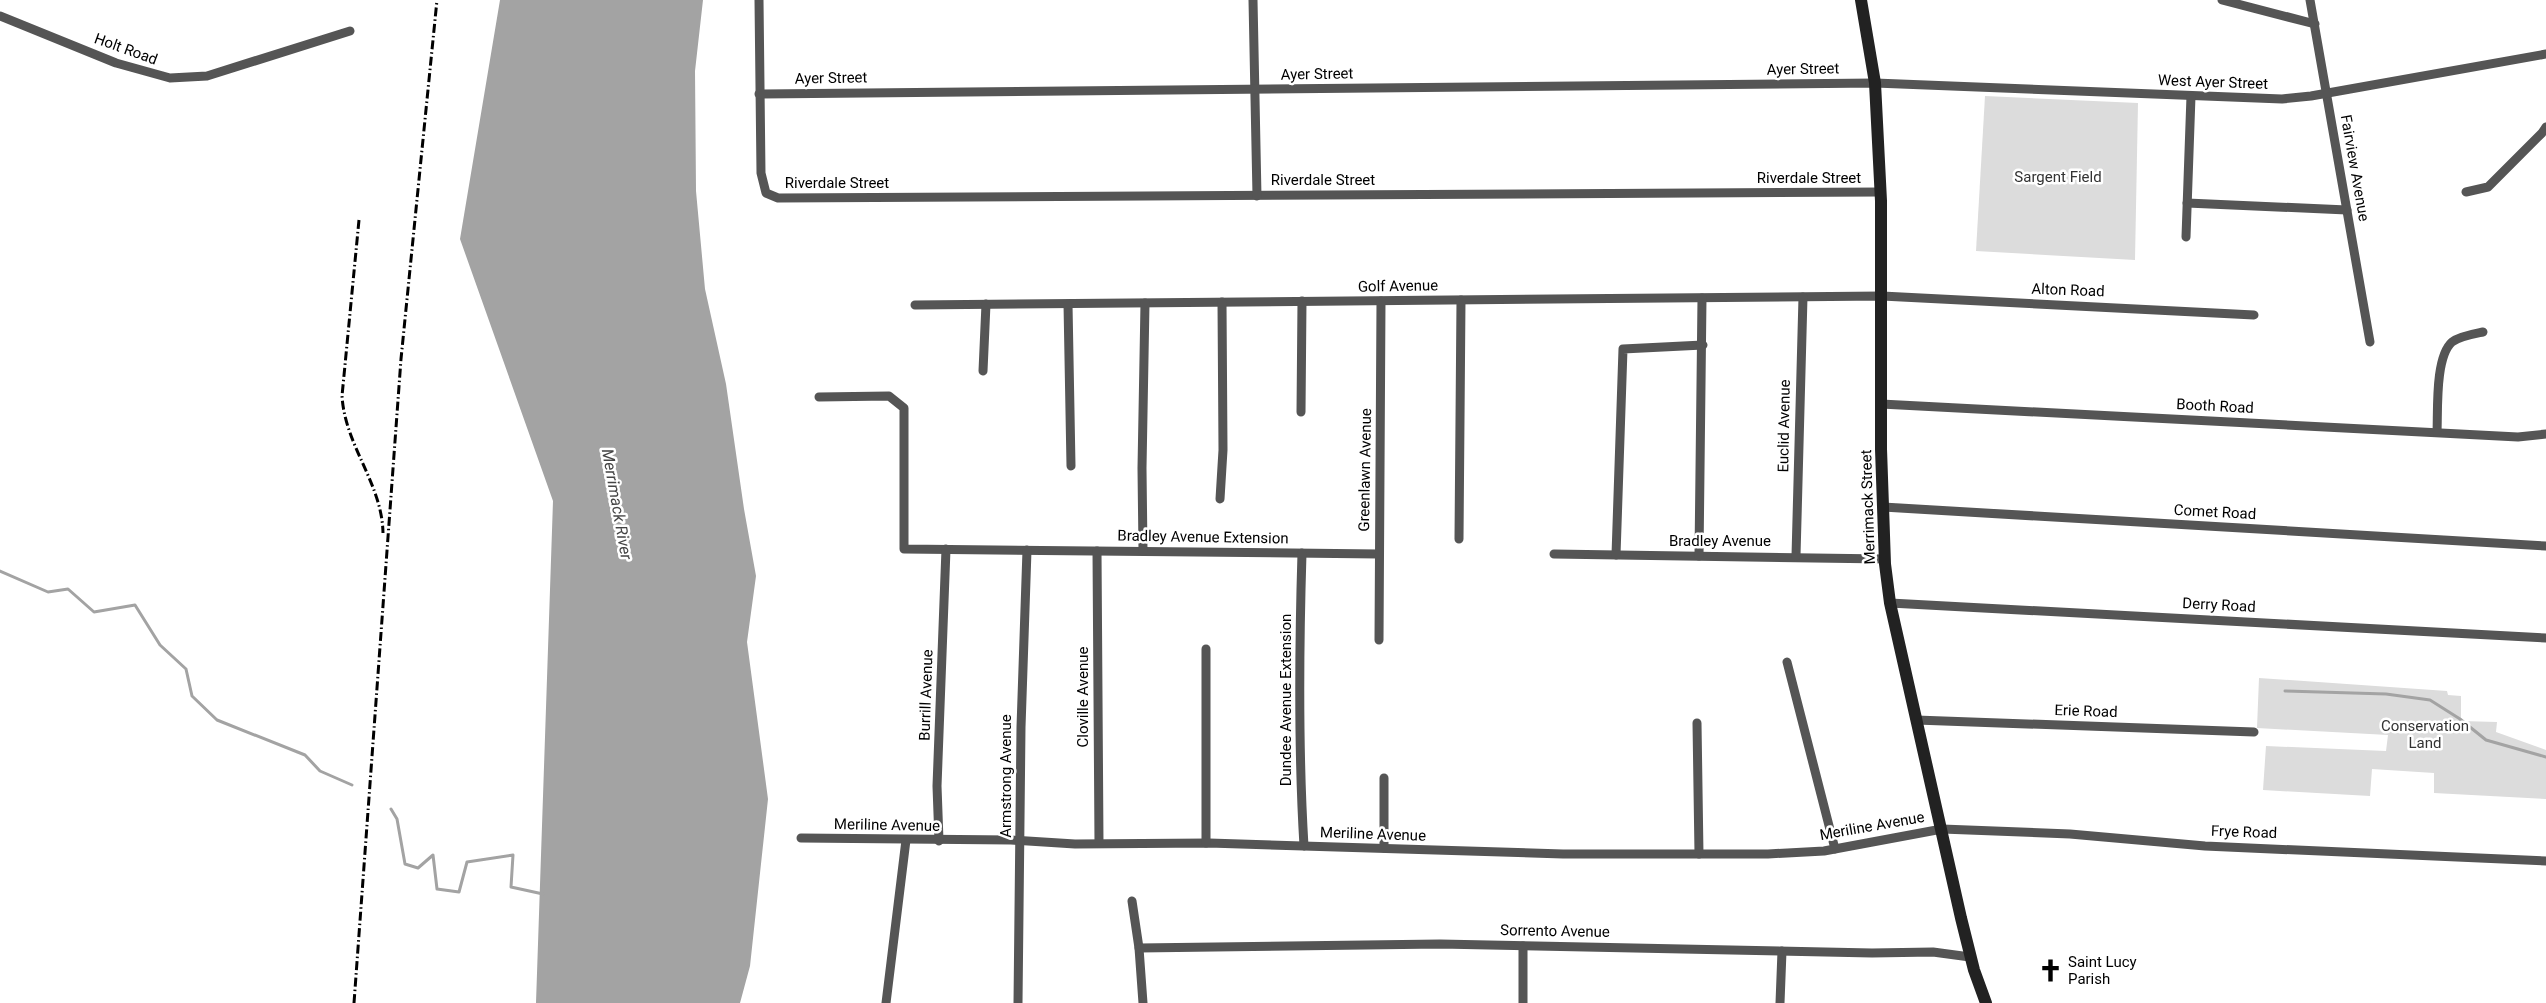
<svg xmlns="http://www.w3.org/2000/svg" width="2546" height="1003" viewBox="0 0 2546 1003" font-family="Roboto,sans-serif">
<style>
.green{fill:#dcdcdc}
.water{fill:#a3a3a3}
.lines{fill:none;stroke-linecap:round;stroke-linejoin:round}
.stream{stroke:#a3a3a3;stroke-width:3}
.minor{stroke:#555;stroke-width:9}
.secondary{stroke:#222;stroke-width:12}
.rail{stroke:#000;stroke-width:3;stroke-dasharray:9 3 1.5 3;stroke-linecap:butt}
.labels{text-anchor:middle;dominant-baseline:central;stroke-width:5;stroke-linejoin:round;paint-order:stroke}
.street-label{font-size:15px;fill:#000;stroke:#fff}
.park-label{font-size:15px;fill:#333;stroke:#fff}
.poi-label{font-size:15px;fill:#000;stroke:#fff;text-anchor:start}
.water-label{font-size:16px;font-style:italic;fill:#444;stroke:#fff}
</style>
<rect width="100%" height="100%" fill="#fff"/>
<g class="green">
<polygon points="1985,96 2138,103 2135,260 1976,251"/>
<polygon points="2259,678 2447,691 2448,695 2461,696 2461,721 2497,722 2496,732 2546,750 2546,799 2434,793 2434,773 2372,769 2370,796 2263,790 2266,746 2386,751 2388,735 2257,728"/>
</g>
<polygon class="water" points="500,0 703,0 695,71 696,191 705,289 726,384 744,509 756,576 747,642 768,799 750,966 740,1003 536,1003 553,501 460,239"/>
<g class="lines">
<g class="stream">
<polyline points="0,571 48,592 68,589 94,612 135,605 160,645 186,669 192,696 217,720 305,755 320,771 352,785"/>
<polyline points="2285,691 2386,694 2430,700 2460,719 2486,740 2546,757"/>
<polyline points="391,809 397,819 405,864 418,868 433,855 437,889 459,892 467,862 513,855 511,887 543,894"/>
</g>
<g class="minor">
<polyline points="759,0 761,173 766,193 778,198 1881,192"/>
<polyline points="1253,0 1257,196"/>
<polyline points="2222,0 2315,24"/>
<polyline points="2310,0 2370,342"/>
<polyline points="0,16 116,63 170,78 207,76 350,31"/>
<polyline points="759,94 1875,83 2282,99 2311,96 2546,54"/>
<polyline points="2466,192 2488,187 2542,133 2546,127"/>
<polyline points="2187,203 2347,210"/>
<polyline points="2186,237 2191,96"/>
<polyline points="1068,304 1071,466"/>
<polyline points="915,305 1882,296 2254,315"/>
<polyline points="983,371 986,304"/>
<polyline points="819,397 889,396 904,408 904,549 1379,554"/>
<polyline points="1881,404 2518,437 2546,434"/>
<polyline points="1301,412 1302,301"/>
<path d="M2437,432C2438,410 2435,357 2452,342C2460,336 2473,334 2483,332"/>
<polyline points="1220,499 1223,450 1222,302"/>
<polyline points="1883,507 2546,546"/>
<polyline points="1459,539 1461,300"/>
<polyline points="1097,551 1099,843"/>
<polyline points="1143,551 1142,468 1145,303"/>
<path d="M1302,553C1299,651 1298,748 1304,846"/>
<polyline points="1554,554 1885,559"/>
<polyline points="1616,555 1623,349 1703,345"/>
<polyline points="1699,556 1702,298"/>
<polyline points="1796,556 1803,297"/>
<polyline points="1890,603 2546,638"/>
<polyline points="1379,640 1381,301"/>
<polyline points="1787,662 1835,849"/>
<polyline points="1916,720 2254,732"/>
<polyline points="1697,723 1699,854"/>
<polyline points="1384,778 1384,848"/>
<polyline points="801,838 1011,840 1075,844 1209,843 1563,854 1768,854 1824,851 1942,829 2070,834 2205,846 2546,861"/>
<polyline points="939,841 937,786 946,549"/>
<polyline points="1206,843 1206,649"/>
<polyline points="1132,901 1139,948 1143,1003"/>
<polyline points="1523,946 1523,1003"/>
<polyline points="1139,948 1440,944 1872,953 1933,952 1970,957"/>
<polyline points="886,1003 906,840"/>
<polyline points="1018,1003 1021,727 1027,550"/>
<polyline points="1780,1003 1782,951"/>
</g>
<polyline class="secondary" points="1861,0 1875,83 1881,201 1881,449 1885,564 1890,603 1961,918 1974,970 1986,1003"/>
<g class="rail">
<path d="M359,220L342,396C345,446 382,483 383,533"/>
<polyline points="354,1003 401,359 437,0"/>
</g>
</g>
<defs>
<symbol id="church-bare" viewBox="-9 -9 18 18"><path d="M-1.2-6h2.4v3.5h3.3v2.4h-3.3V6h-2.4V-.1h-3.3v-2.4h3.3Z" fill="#000" stroke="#fff" stroke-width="2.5" paint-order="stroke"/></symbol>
</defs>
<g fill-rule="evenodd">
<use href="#church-bare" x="2034" y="954" width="33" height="33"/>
</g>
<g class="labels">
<g class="street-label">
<text transform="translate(126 49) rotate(20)">Holt Road</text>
<text transform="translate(1803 69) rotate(-1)">Ayer Street</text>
<text transform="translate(1317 74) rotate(-1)">Ayer Street</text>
<text transform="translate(831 78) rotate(-1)">Ayer Street</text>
<text transform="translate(2213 82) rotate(2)">West Ayer Street</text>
<text transform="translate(2355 168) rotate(80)">Fairview Avenue</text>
<text x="1809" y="178">Riverdale Street</text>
<text x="1323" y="180">Riverdale Street</text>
<text x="837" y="183">Riverdale Street</text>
<text transform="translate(1398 286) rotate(-1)">Golf Avenue</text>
<text transform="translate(2068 290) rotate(2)">Alton Road</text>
<text transform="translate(2215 406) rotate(3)">Booth Road</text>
<text transform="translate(1784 426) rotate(-89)">Euclid Avenue</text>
<text transform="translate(1365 470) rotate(-89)">Greenlawn Avenue</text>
<text transform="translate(1868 507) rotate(-92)">Merrimack Street</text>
<text transform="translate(2215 512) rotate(3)">Comet Road</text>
<text transform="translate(1203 537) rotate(1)">Bradley Avenue Extension</text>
<text x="1720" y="541">Bradley Avenue</text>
<text transform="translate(2219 605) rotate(3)">Derry Road</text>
<text transform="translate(926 695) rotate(-88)">Burrill Avenue</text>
<text transform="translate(1083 697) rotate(-90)">Cloville Avenue</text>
<text transform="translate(1286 700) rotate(-90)">Dundee Avenue Extension</text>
<text transform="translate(2086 711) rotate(2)">Erie Road</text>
<text transform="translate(1006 776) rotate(-90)">Armstrong Avenue</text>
<text transform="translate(887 825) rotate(1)">Meriline Avenue</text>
<text transform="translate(1872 826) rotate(-10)">Meriline Avenue</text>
<text transform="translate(2244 832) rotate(2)">Frye Road</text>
<text transform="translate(1373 834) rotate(2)">Meriline Avenue</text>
<text transform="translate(1555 931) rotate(1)">Sorrento Avenue</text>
</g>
<g class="park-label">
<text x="2058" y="177">Sargent Field</text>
<text x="2425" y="726">Conservation<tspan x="2425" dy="17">Land</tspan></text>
</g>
<g class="poi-label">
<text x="2068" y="962">Saint Lucy<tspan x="2068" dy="17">Parish</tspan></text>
</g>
<g class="water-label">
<text transform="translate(617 504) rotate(80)">Merrimack River</text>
</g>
</g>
</svg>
